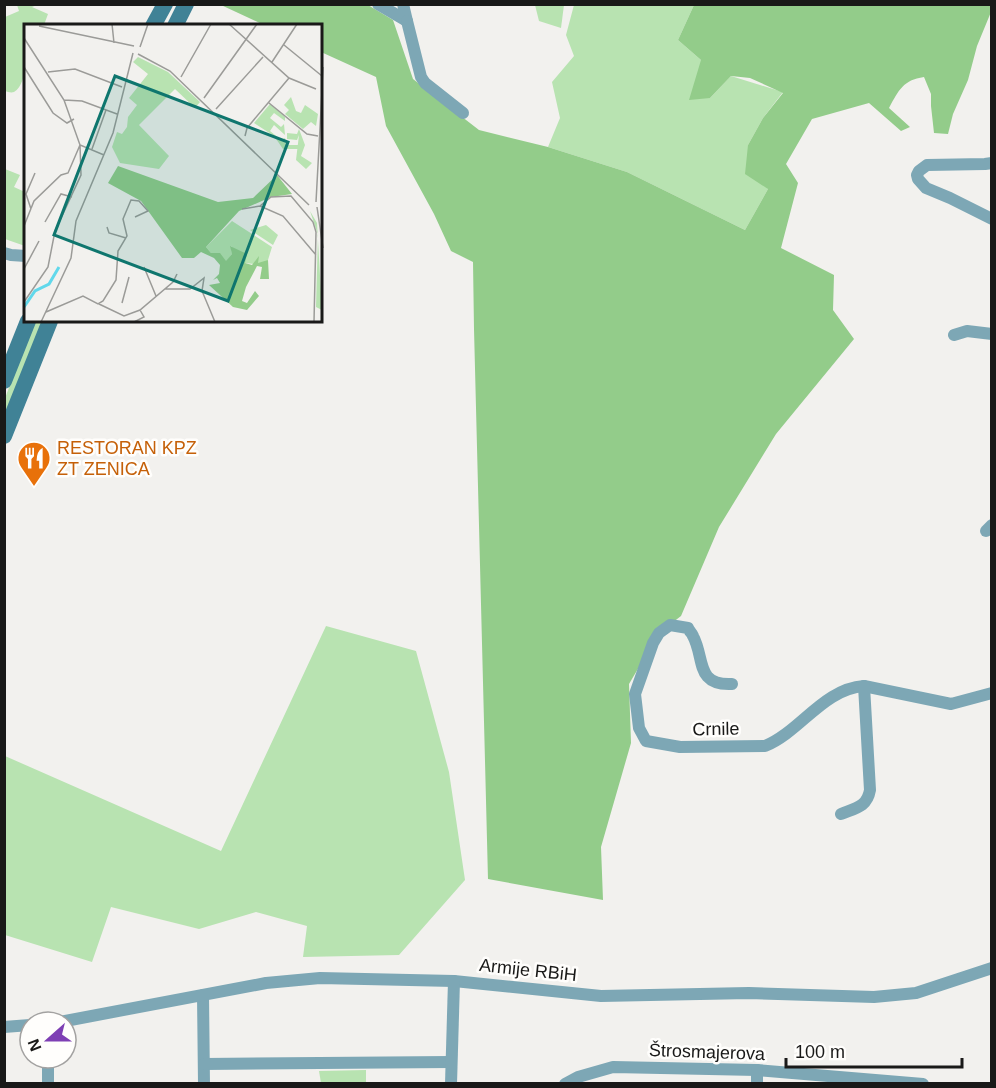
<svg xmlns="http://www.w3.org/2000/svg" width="996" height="1088" viewBox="0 0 996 1088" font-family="Helvetica,sans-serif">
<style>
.green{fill:#b8e3b1}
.forest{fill:#93cc8a}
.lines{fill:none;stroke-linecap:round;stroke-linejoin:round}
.street{stroke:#7da7b5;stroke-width:12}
.secondary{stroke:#408296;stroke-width:16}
.labels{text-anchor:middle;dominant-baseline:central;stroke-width:5;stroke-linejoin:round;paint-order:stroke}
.food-label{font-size:18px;fill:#c56008;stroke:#fffefc;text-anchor:start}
.street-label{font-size:18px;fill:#191918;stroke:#fffefc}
.inset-river{fill:none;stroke:#61d8eb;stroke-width:3}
.inset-road{fill:none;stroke:#9b9b98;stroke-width:1.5}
.view{fill:#0f766e;fill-opacity:0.15;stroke:#0f766e;stroke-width:3}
.inset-edge{fill:none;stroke:#191918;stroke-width:3}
</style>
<rect width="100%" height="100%" fill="#f2f1ee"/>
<g class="green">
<path d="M17,5H37L32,7L48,14L44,25L26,26C26,41 30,83 14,92C11,93 8,92 5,91V17L19,11Z"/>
<polygon points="535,5 564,5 561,28 539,21"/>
<polygon points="574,5 694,5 678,40 701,60 710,98 731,76 783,92 763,118 748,145 768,189 745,230 627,172 548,147 560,118 552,82 574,56 566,35"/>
<polygon points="5,169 20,175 14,187 25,192 25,246 5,239"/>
<polygon points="35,321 43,321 5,420 5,398"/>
<polygon points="326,626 416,651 449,772 465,880 399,955 303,957 307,926 256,912 199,929 111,907 92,962 5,935 5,756 221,851"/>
<polygon points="366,1070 366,1083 321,1083 319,1071"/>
</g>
<path class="forest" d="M221,5H368L393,20L413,79L479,130L548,147L627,172L745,230L768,189L745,174L748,145L763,118L783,93L750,78L731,76L710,98L689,100L701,60L678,40L694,5H991V12L977,46L968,80L953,114L948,134L934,133L931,106V94L924,77C903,80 899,90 889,108L910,127L901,131L869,103L812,119L786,164L798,183L781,248L834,275L833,310L854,339L776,434L719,527L681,616L659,633L629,684L631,743L601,847L603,900L488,879L474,329L473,262L451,251L434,214L386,126L376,77L321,52V26L264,25Z"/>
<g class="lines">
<g class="street">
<polyline points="378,4 407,21 403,4"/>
<polyline points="407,21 421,77 425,83 463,113"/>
<polyline points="992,163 985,164 927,165 919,171 917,175 918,179 926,188 950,198 992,219"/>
<polyline points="4,253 11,255 26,256"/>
<polyline points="954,335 967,331 992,334"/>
<polyline points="986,531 992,525"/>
<path d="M732,684C695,686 705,658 693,636C692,633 689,631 688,628L670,625L659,633L653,643L635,694L639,728L646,741L680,747L765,746C801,731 823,689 864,686L951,704L992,693"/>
<path d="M841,814C856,808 867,807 870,790L864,686"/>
<polyline points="203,995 204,1084"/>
<polyline points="60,1022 266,983 320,978 454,981 601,996 749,993 874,997 916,993 992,968"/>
<polyline points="4,1027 30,1025"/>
<polyline points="204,1064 451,1062"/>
<polyline points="48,1084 48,1058"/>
<polyline points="451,1084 454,981"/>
<polyline points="565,1084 578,1077 613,1067 757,1070 923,1084"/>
<polyline points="757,1084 757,1070"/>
</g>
<g class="secondary">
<polyline points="153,26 165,4"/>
<polyline points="175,26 186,4"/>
<polyline points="4,381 28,321"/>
<polyline points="4,436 50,321"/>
</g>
</g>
<defs>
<symbol id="restaurant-pin" viewBox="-11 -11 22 30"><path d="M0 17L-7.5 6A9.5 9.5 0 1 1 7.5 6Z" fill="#e8710a" stroke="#fffefc"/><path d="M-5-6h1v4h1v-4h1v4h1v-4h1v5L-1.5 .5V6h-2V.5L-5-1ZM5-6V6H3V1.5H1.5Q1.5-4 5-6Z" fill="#fff"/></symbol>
</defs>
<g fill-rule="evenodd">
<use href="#restaurant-pin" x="15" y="439" width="38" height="52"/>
</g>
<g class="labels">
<g class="food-label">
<text x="57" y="448">RESTORAN KPZ<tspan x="57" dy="21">ZT ZENICA</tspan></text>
</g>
<g class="street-label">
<text transform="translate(716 729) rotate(-1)">Crnile</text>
<text transform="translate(528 970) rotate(6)">Armije RBiH</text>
<text transform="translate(707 1052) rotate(2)">Štrosmajerova</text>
</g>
</g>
<g transform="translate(24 24)">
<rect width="298" height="298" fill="#f2f1ee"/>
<path d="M114,33L144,48L176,78L171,84L151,65L115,101L145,132L135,145L96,139L88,123L93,108L98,110L103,103L104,93L113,81L105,74L124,50L109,38ZM267,73L272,87L277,89L281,81L294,90L292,102L287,98L279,105L261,90L265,86L260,81ZM246,80L261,93V97L250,89L246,94L257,103L260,100L261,111L250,101L246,107L257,116L261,114L262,121H274V125H259L250,112L230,99ZM275,105L281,121L277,132L288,139L282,145L272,136L275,111L273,116L263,115V109L273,110ZM286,187L293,199L298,286L292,283L294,211ZM208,197L248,223L244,236L238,241L221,239L207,222L208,230L202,238L187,229L182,223ZM242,201L254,211L249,221L226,206Z" fill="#b8e3b1"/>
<path d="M94,142L194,178L229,174L253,151L268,170L247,173L215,187L182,223L187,229H196L202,237L208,230L206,222L223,230L221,239L228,241L235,232L234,239L244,236L245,255H236L238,243L233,242L222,263L218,277L223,279L231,267L235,272L223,286L209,283L185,261L196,259L193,254L189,256L195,250L196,241L190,234L177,228L170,234H158L117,177L84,159Z" fill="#93cc8a"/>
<path class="inset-river" d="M0,283L11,267L25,260L35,243"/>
<path class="inset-road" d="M88,0L90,19M205,0L265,54L292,65M15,2L110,22M0,14L40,76L56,121L80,131M260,21L298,52M116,23L124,0M114,30L146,47L285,181M248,38L273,0M0,43L29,89L43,99L50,95M24,48L51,45L98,63M157,53L187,0M298,62L299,43M180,74L233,0M40,76L58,77L93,90M245,79L283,110L294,112M192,85L239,33M221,112L223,104L265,54M68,125L82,86M292,178L298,67M293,183L299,224M7,185L2,170L11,149M218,185L236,182M21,198L37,170L48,173M0,202L10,177L37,151L44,149L56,121M83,203L85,209L102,214M120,243L132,272M0,245L15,217M141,265H166L180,254L178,267L191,298M0,278L24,243L31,207L57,151L56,121M98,279L105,253M75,280L100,292L116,286L149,258L153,250M22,288L59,272L74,280L79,277L92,256L94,227L103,212L99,195L107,176L115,177L124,187L111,193M17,298L47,234L52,197L89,109L109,29M110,298L120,293L116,286M290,298L292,208L289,198L267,172L247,173L236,182L259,192L292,231"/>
<path class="view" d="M91,52L264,118L204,277L30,211Z"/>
<rect width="298" height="298" class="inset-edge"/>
</g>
<rect width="996" height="1088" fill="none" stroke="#191918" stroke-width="12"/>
<g transform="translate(48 1040) rotate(249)"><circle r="28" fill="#fffefc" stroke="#a3a2a1" stroke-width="1.5"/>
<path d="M0-4.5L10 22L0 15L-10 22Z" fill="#7e3fb4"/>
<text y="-9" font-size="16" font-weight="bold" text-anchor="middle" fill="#191918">N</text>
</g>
<path d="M786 1058v9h176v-9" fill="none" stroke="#191918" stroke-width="3"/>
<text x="795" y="1058" font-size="18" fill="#191918" stroke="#fffefc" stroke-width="4.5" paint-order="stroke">100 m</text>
</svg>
